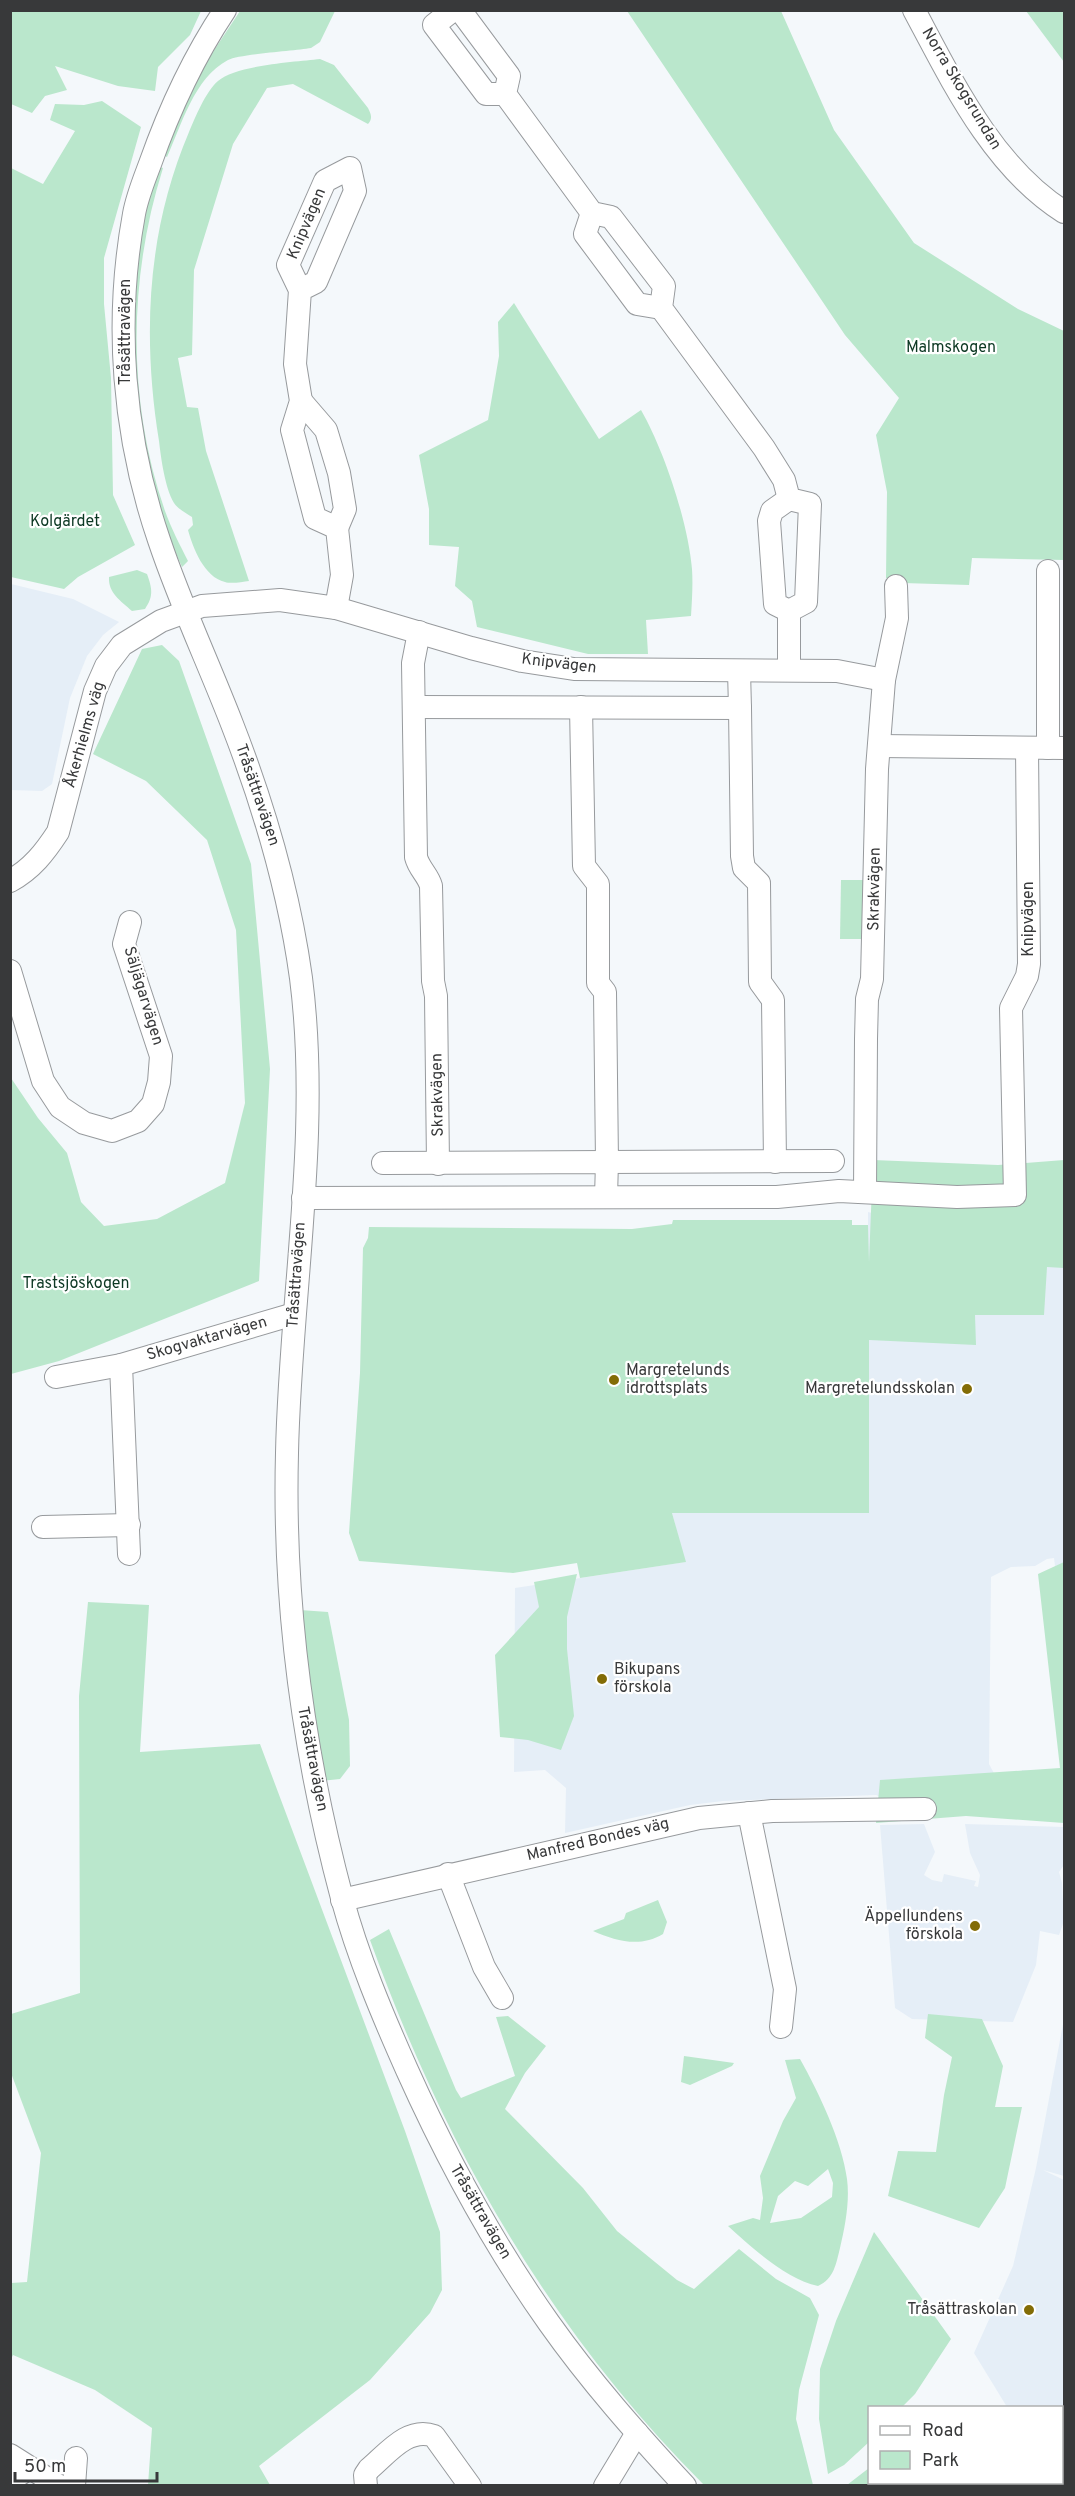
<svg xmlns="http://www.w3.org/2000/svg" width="1075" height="2496" viewBox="0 0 1075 2496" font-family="Overpass,sans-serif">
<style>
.built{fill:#e5eef7}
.green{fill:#bae7cc;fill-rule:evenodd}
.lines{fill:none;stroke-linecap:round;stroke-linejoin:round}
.street-casing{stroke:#979a9d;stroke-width:24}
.street{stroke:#fff;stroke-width:22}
.poi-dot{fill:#836c06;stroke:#fff;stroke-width:2}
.labels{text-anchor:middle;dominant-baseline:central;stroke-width:4.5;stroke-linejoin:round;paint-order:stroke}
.street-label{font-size:16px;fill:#38393a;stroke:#fff}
.park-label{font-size:16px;fill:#0c3823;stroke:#fff}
.poi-label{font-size:16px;fill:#38393a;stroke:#fff;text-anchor:end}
</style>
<rect width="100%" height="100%" fill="#f4f8fb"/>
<g class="built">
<polygon points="11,584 73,599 119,622 103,635 87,656 70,698 52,784 42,791 11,790"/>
<polygon points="868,1212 1064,1265 1064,1564 1055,1566 1054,1558 1047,1559 1035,1566 1011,1567 991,1577 989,1764 996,1777 1021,1778 1022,1770 1064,1772 883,1798 876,1795 723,1801 690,1805 565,1833 566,1788 545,1770 514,1772 515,1588 685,1562 672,1513 869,1513"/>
<polygon points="924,1824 935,1852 924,1875 932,1880 942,1882 944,1874 976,1881 974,1886 978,1887 980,1875 970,1853 965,1824 1064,1827 1064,1865 1059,1872 1062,1883 1064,1921 1059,1935 1040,1931 1036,1965 1013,2022 912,2019 895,2008 880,1825"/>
<polygon points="1064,2019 1064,2176 1043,2170 1064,2180 1064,2453 1062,2451 1062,2408 1007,2407 974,2353 1013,2266 1036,2168"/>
</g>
<g class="green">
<polygon points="11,10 201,10 201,11 190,35 158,67 155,91 118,86 55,66 67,90 45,96 32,113 11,104"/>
<path d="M240,11H335L320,42L311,48C294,51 240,54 228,60C194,78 182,124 167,157L161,154L195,79Z"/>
<polygon points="627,11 781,11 834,130 914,243 1018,309 1064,331 1064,560 972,558 969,585 903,583 886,578 887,492 876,435 899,398 845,335"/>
<polygon points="1026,11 1064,11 1064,62"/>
<path d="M320,59L334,65L368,108C371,114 373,118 368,124L293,84L267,88L233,144L194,270L192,355L178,358L187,407L198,408L206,451L249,581C242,582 231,584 225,582C204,577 193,548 188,530L193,525L192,517C186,513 178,509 174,503C165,488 161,458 159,441C142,335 147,231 189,132C195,118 206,91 218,81C236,65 295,62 320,59Z"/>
<polygon points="102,101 141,127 104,258 104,304 111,378 113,495 135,545 78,577 64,589 11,577 11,168 43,184 75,131 50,120 55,104 84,105"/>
<path d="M157,166L163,168C128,279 127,401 165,511C171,528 180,545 188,561L182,567C124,444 121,296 157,166Z"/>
<path d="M514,303L599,439L641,410C664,450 688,522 692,569C693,584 692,600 691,616L646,620L648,654H588L477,627L472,601L455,586L459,547L429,545V509L419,455L488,420L499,356L498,322Z"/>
<path d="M137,570L147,574C152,588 154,596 145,609L132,611C121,601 108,593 109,577Z"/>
<polygon points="162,645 179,661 251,864 270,1069 259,1281 59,1361 11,1374 11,1078 38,1118 67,1153 81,1202 104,1226 157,1219 225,1183 245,1103 236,930 207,840 146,781 93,754 142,649"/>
<polygon points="841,880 863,880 863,939 840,939"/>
<polygon points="873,1160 998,1165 1064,1160 1064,1268 1047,1267 1044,1315 975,1315 976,1345 869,1340 869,1513 672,1513 686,1562 580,1578 577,1563 513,1573 359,1561 349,1533 360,1373 363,1248 368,1238 369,1227 632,1229 672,1224 673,1220 852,1220 852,1225 868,1225 869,1262"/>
<polygon points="1064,1562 1064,1823 966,1816 876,1823 880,1780 1060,1768 1038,1574"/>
<polygon points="577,1574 567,1617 567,1649 574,1716 561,1750 528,1740 500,1737 495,1655 539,1607 534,1582"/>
<polygon points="88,1602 149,1605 140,1752 260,1744 405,2131 440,2232 442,2290 430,2313 370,2380 259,2466 270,2485 148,2485 152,2428 95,2390 13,2355 11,2359 11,2283 27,2282 41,2153 11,2073 11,2014 80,1993 79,1696"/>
<polygon points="300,1610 328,1612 349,1720 350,1766 340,1779 321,1781"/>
<path d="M658,1900L667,1922L663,1934C640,1948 616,1941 593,1931L624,1919L626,1913Z"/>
<path d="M389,1929L456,2090L461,2098L515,2076L496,2017L508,2016L546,2046L525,2073L505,2109L583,2188L617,2231L677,2280L694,2289L739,2249L776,2279L810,2298L819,2315L799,2390L796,2419L813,2485H704C549,2330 444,2145 370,1940Z"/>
<polygon points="928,2014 982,2019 1003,2066 995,2107 1022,2107 1005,2188 979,2228 888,2196 898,2151 936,2152 944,2095 952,2057 925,2038"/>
<polygon points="684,2056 734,2063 732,2066 690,2085 681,2082"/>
<path d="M800,2059C819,2093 842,2141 847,2179C850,2201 845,2227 840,2248C836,2264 834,2279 818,2286C787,2280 751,2247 728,2226L753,2218L760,2220L763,2198L760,2176L783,2121L796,2098L785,2060ZM828,2169L833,2183L832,2197L801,2218L770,2223L778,2196L795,2181L808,2186Z"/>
<polygon points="874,2232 951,2339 915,2394 902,2407 870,2408 869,2442 844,2465 828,2474 819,2419 820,2369 836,2321"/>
<polygon points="869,2468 870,2482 981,2482 982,2485 847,2485"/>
</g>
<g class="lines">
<defs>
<g id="street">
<path d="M225,10C193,58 169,110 150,164C144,180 137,197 134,214C114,323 123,435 159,540C180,603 208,662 232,724C264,806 289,891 301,978C321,1133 290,1298 287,1453C283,1604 303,1752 342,1898C358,1957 382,2014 407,2070C447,2159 493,2244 549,2323C590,2381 637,2434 685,2486"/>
<polyline points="453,10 434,25 486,94 505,94"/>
<polyline points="460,10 509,76 505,94 592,213 611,217 664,286 661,308 764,448 784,480 789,499 810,504 806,602 789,611 789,670"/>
<path d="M914,10C953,83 993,167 1064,212"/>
<polyline points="592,213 585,234 637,304 661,308"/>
<polyline points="300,290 288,265 325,181 350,168 355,191 316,282 300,290 295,364 301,401 292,430 315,518 337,528 342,575 336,608"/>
<polyline points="301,401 326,430 339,473 345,509 337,528"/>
<polyline points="1048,571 1048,748"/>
<polyline points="789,611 775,604 769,521 772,511 789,499"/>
<path d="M419,632L413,663L416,857C419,869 428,875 431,886L433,981L436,996L438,1164"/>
<polyline points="414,707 740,708 739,671"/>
<polyline points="581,707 584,866 598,884 598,983 605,992 607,1162 833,1161"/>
<polyline points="740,708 742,856 744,868 759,883 760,982 773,1000 775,1162"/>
<polyline points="879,746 1064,748"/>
<path d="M10,881C32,869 45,852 58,832L95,691L106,666L122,645L161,621L202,606L280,600L336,608L471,648L522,661L574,669L837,671L884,680"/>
<polyline points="10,971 43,1081 60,1107 84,1123 112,1131 138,1121 153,1104 159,1082 161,1056 124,944 130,922"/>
<polyline points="383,1163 607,1162 606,1197"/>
<polyline points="865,1192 866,1039 867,999 872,979 877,769 884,680 897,618 896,586"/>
<polyline points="303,1198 777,1197 839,1191 957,1197 1015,1195 1011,1008 1027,976 1029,964 1027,748"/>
<polyline points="56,1377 121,1365"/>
<polyline points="43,1527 129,1525"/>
<polyline points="129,1554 121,1365 294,1314"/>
<polyline points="749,1813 785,1989 781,2027"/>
<polyline points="448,1874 484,1967 502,1998"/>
<polyline points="342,1900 699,1818 772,1811 925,1809"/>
<polyline points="10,2455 59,2486"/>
<polyline points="10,2481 29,2468"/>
<polyline points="74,2486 76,2458"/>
<path d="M366,2486L365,2475L369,2469C387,2454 408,2426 434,2436L470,2486"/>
<polyline points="605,2486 637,2433"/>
</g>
</defs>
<use href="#street" class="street-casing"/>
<use href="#street" class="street"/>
</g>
<g class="poi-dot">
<circle cx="614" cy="1380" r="6"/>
<circle cx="967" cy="1389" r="6"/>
<circle cx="602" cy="1679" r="6"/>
<circle cx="975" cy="1926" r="6"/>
<circle cx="1029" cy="2310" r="6"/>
</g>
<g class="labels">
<g class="street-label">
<text transform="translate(961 89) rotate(59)">Norra Skogsrundan</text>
<text transform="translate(307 224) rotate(-67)">Knipvägen</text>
<text transform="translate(126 332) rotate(-90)">Tråsättravägen</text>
<text transform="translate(559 664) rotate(7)">Knipvägen</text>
<text transform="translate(85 735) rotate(-74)">Åkerhielms väg</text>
<text transform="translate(257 795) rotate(71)">Tråsättravägen</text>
<text transform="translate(875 889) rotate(-89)">Skrakvägen</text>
<text transform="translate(1029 919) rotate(-90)">Knipvägen</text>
<text transform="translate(143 996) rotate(73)">Säljägarvägen</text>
<text transform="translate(438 1095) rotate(-91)">Skrakvägen</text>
<text transform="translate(297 1275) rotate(-86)">Tråsättravägen</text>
<text transform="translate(207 1339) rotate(-16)">Skogvaktarvägen</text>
<text transform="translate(312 1759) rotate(79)">Tråsättravägen</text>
<text transform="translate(598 1840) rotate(-13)">Manfred Bondes väg</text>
<text transform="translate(480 2212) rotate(60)">Tråsättravägen</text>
</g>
<g class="park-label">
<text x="951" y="348">Malmskogen</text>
<text x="65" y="522">Kolgärdet</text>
<text x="76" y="1284">Trastsjöskogen</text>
</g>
<g class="poi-label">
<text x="626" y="1371" text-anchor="start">Margretelunds<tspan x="626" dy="18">idrottsplats</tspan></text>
<text x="955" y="1389">Margretelundsskolan</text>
<text x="614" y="1670" text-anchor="start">Bikupans<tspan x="614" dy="18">förskola</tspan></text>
<text x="963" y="1917">Äppellundens<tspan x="963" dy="18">förskola</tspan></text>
<text x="1017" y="2310">Tråsättraskolan</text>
</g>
</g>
<rect width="1075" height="2496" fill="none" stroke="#38393a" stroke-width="24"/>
<rect x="868" y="2406" width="195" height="78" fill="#ffffff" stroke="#afb0b0" stroke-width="1.5"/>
<rect x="880" y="2426" width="30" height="9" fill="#ffffff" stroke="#afb0b0" stroke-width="1.5"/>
<text x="922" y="2436" font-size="18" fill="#38393a">Road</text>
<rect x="880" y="2451" width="30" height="18" fill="#bae7cc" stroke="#afb0b0" stroke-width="1.5"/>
<text x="922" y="2466" font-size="18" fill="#38393a">Park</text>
<path d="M15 2472v9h142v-9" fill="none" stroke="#38393a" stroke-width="3"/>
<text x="24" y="2472" font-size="18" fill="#38393a" stroke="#ffffff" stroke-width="4.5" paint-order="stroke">50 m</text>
</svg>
